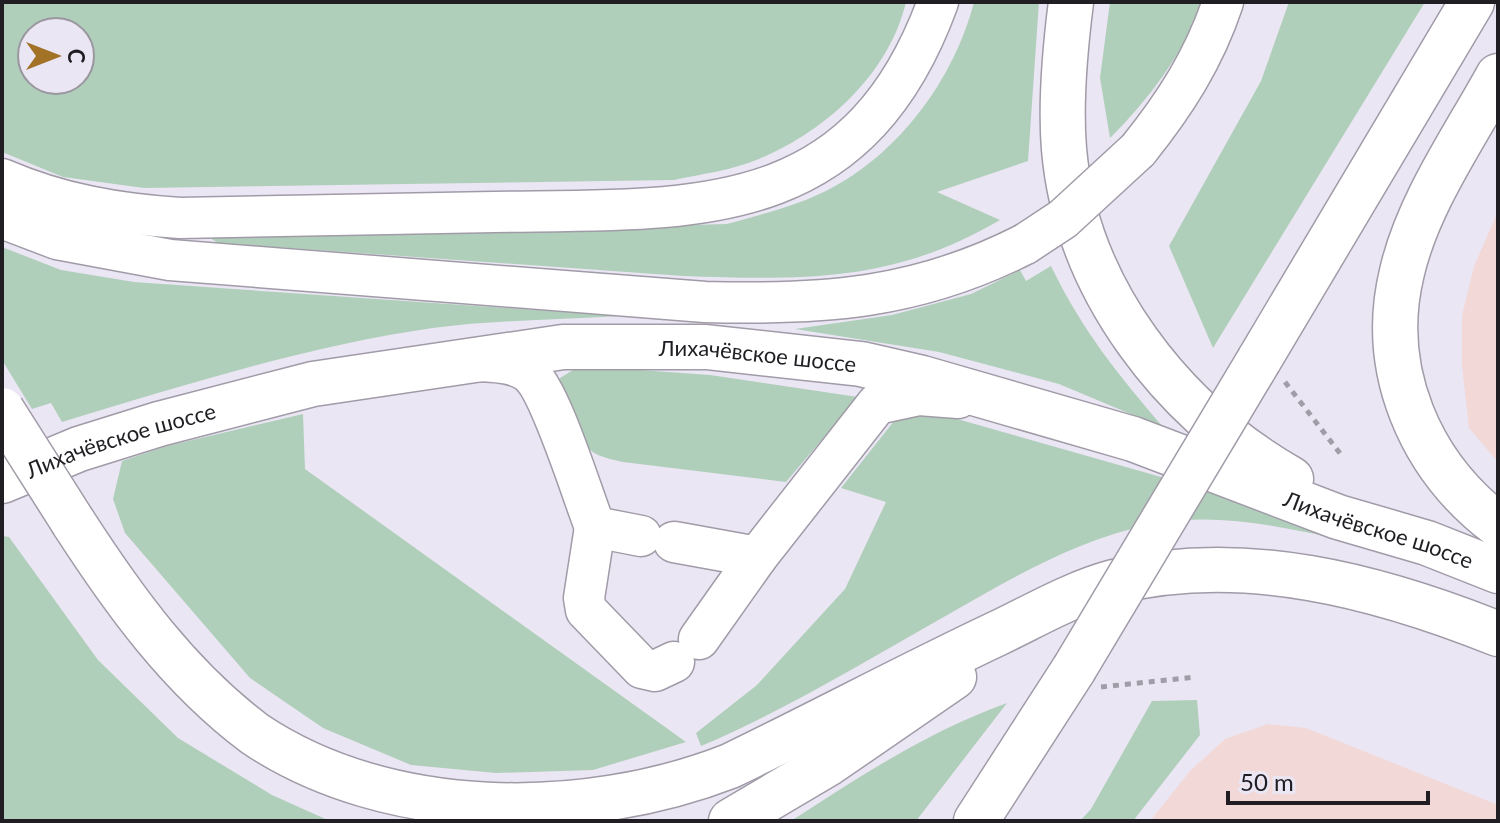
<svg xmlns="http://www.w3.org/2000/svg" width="1500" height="823" viewBox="0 0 1500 823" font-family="Lato,sans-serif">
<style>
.industrial{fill:#f2d8d6}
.green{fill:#b0cfba;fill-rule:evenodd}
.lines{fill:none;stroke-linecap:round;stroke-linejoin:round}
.minor-casing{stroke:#a19ba8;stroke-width:43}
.major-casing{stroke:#a19ba8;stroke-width:47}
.highway-casing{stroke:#a19ba8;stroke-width:47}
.path{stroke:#a19da8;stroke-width:5;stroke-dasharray:6 6;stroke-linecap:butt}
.minor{stroke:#fff;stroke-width:40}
.major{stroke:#fff;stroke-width:44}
.highway{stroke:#fff;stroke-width:44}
.minor-bridge-casing{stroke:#a19ba8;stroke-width:43;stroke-linecap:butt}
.major-bridge-casing{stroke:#a19ba8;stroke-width:47;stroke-linecap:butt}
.highway-bridge-casing{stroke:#a19ba8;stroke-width:47;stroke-linecap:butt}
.minor-bridge{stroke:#fff;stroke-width:40}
.major-bridge{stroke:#fff;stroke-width:44}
.highway-bridge{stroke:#fff;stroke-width:44}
.labels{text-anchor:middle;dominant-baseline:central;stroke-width:6;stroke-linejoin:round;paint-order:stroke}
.street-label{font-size:22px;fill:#201e23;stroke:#ebe6f4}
</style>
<rect width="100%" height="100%" fill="#ebe6f4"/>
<g class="industrial">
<polygon points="1498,212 1498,462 1469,428 1462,366 1462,316 1474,266"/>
<polygon points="1268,724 1306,728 1498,805 1498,821 1150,821 1190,771 1225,739"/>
</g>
<g class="green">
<path d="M2,2H906C889,74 826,131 759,159C733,170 702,174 674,180L144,188L63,177L2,152ZM80,32V80H32V32Z"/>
<path d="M974,2H1039L1028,161L937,192L1000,220C893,283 803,280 683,276L218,243L210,238L727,224C752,217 779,210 803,201C887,170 952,87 974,2Z"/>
<path d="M1110,2H1201C1185,53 1147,101 1110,138L1100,78Z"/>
<polygon points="1289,2 1425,2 1213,348 1169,246 1261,81"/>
<path d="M2,247L61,270L134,282L621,316C559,320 495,320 433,328C307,346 184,385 62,422L51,403L32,409L2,360Z"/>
<path d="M1051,266C1082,330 1118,375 1164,428L1059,384L939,352L795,329L892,315L971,294L1020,270L1026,281Z"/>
<path d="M626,369L710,375L858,397L786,482L623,462C615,460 605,458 598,455C575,443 556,402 560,378L573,370Z"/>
<path d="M915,407L1235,498L1357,543C1292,529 1220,511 1153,524C1076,539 1009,580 942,618C863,663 785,710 701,746L696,733L757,685L845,589L886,502L841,488L902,411Z"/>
<polygon points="303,414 305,469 686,742 593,770 496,773 411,765 323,728 250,678 125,533 113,499 122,461 167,446"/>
<polygon points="2,536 9,537 98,660 178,738 272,795 330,821 2,821"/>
<polygon points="1197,700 1200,735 1133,821 1080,821 1091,809 1152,701"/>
<path d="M1007,703L916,821H791C860,776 929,731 1007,703Z"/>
</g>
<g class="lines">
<defs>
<g id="minor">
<path d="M1138,150C1175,104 1204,59 1223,2"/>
<path d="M2,179C60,204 117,214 180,218C284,216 389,214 494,212C694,209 857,224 938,2"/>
<path d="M2,218L57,239L170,260L705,302C824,305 917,299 1025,244"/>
<path d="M479,361C495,362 514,362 528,372C550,388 583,497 595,527L641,536"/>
<polyline points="595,527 584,598 586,610 642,668 655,671 674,662"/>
<polyline points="674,542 757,557 877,404 919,395 958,398"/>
<polyline points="699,639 757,557"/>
</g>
<g id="major">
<path d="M1071,2C1065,49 1060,101 1064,149C1076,289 1172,411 1291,479"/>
<path d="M1498,76C1464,138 1418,203 1402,272C1378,370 1420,466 1498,525"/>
<path id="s1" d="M2,481L79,449L159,424L313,384L563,347H706L861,364L922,378L1133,439L1338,517L1427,543L1498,571"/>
<path d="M73,522C124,601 179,677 255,734C388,823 584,823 730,766C819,723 907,676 996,634C1034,616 1073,593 1114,582C1243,550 1378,586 1498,634"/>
<polyline points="731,821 829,763 954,677"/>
</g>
<g id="highway">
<polyline points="1259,360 1472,2"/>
<polyline points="976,821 1074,669"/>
</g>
</defs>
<use href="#minor" class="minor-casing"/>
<use href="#major" class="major-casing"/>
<use href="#highway" class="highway-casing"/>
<g class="path">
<polyline points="1285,382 1342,456"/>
<polyline points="1101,687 1196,677"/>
</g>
<use href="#minor" class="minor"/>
<use href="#major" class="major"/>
<use href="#highway" class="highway"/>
<defs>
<polyline id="minor-bridge" points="1025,244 1063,219 1138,150"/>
<polyline id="major-bridge" points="2,410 73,522"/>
<polyline id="highway-bridge" points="1074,669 1259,360"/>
</defs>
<use href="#minor-bridge" class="minor-bridge-casing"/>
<use href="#major-bridge" class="major-bridge-casing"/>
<use href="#highway-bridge" class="highway-bridge-casing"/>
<use href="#minor-bridge" class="minor-bridge"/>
<use href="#major-bridge" class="major-bridge"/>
<use href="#highway-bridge" class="highway-bridge"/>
</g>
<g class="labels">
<g class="street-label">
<text stroke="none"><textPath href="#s1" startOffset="774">Лихачёвское шоссе</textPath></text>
<text stroke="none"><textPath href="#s1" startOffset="126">Лихачёвское шоссе</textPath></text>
<text stroke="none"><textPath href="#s1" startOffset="1422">Лихачёвское шоссе</textPath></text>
</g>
</g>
<rect width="1500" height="823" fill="none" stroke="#201e23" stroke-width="8"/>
<g transform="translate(56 56) rotate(90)"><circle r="38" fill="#ebe6f4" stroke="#9a96a0" stroke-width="2"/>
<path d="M0-6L14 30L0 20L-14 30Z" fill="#a27227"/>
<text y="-12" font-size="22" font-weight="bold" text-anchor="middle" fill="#201e23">С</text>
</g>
<path d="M1228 791v12h200v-12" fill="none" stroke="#201e23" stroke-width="4"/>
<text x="1240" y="791" font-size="24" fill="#201e23" stroke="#ebe6f4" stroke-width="6" paint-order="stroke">50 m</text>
</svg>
